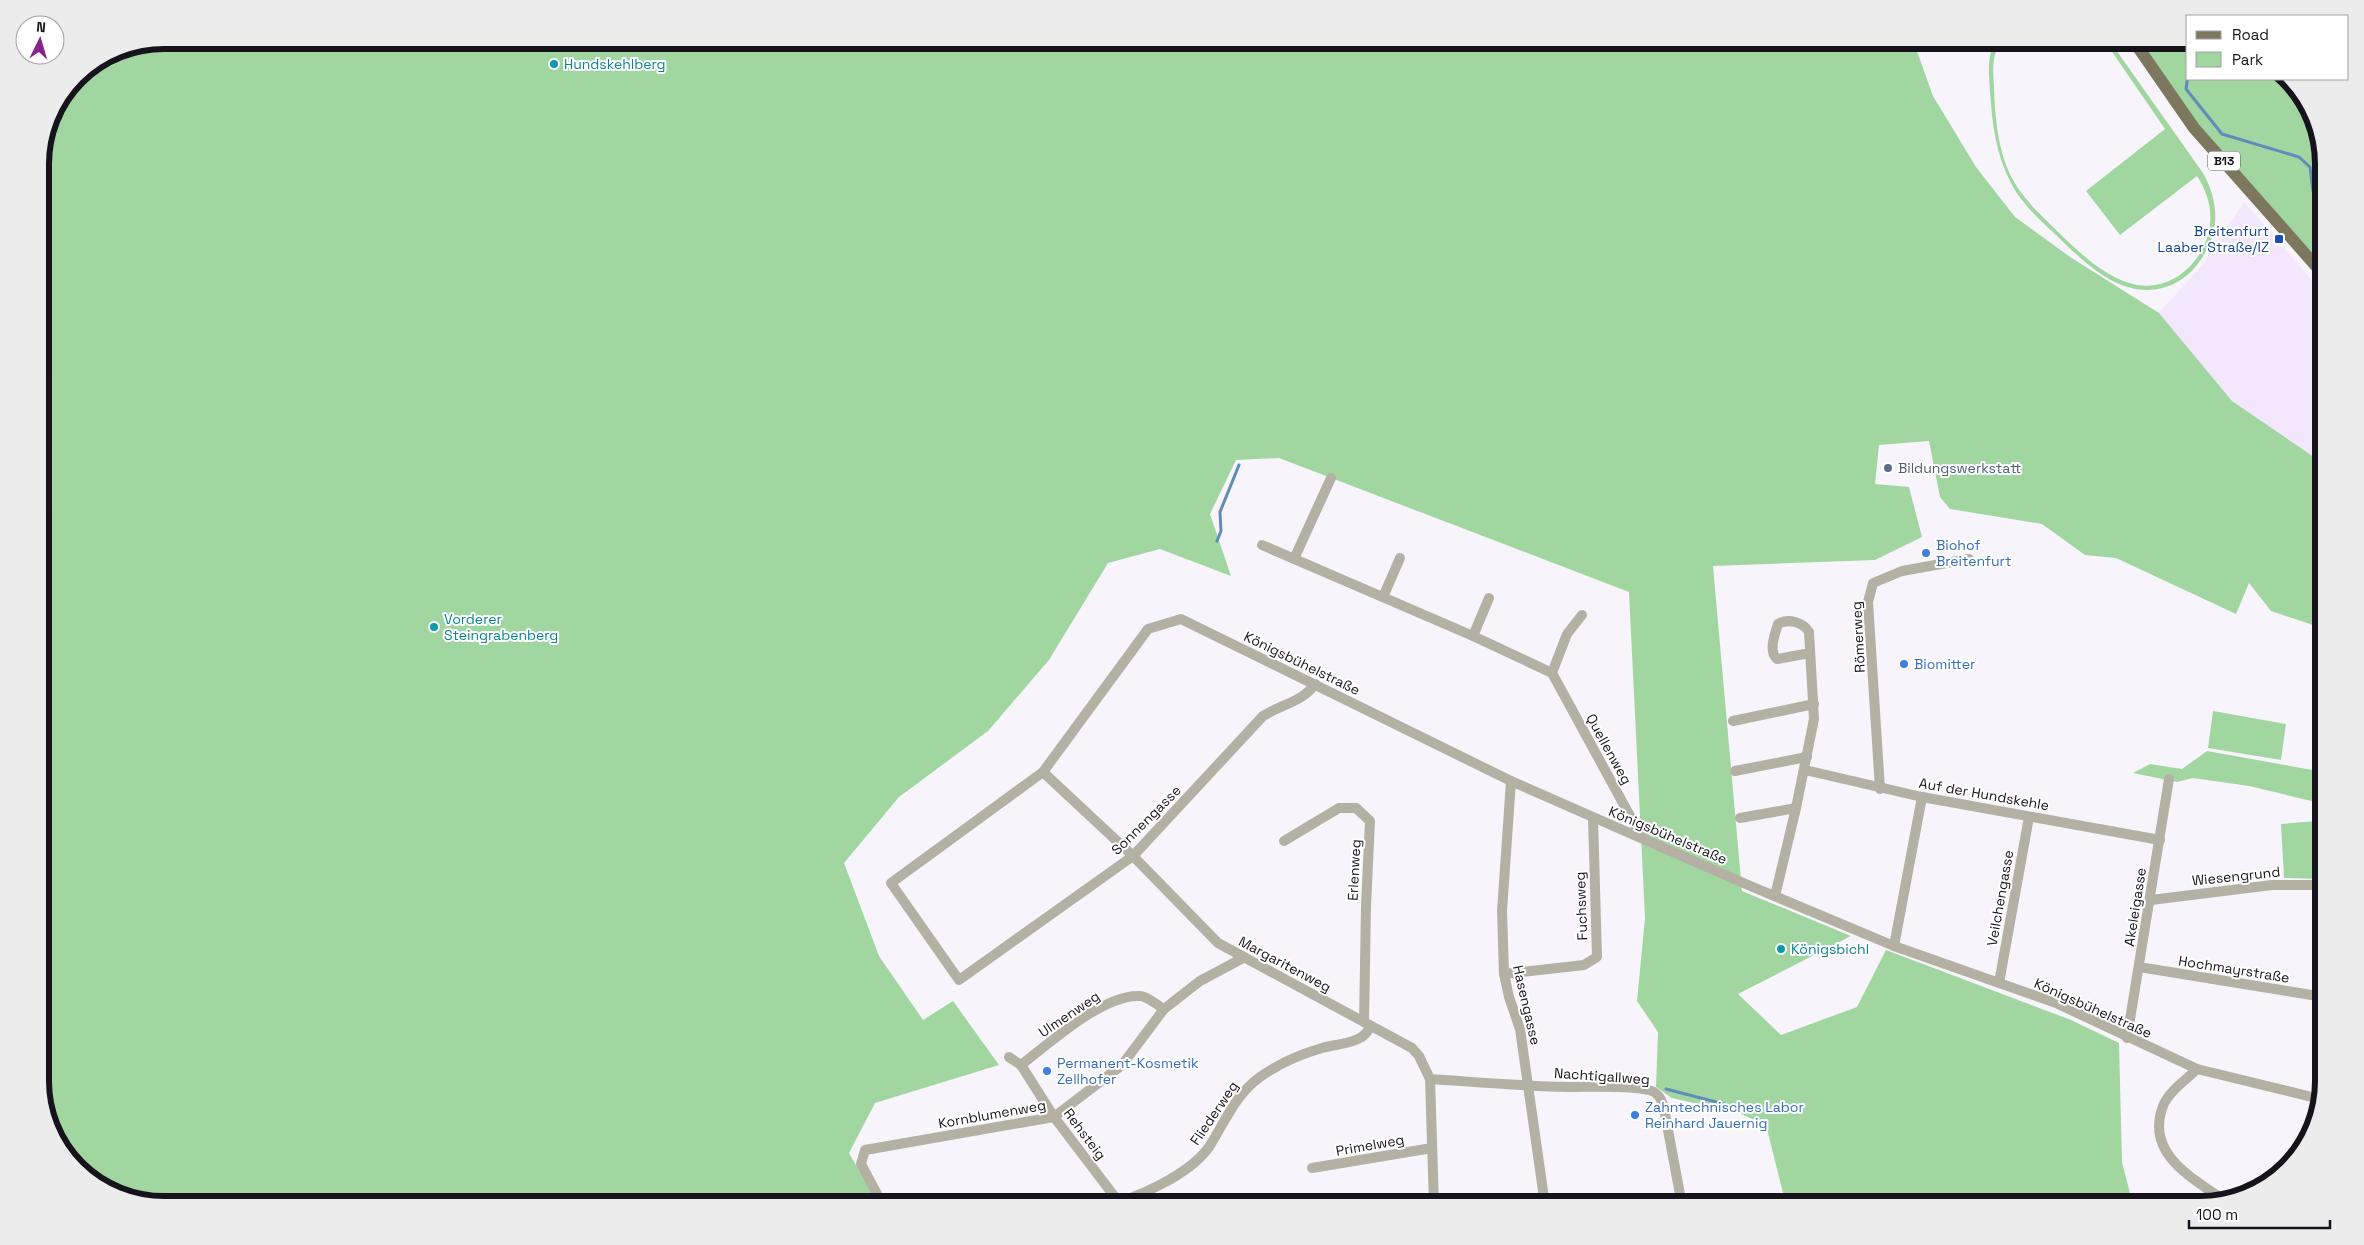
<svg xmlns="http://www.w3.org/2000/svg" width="2364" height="1245" viewBox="0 0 2364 1245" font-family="'Space Grotesk',sans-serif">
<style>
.commercial{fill:#f2e7fc}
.green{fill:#a2d6a1}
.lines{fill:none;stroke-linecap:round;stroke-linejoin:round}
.stream{stroke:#618bba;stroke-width:3}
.minor{stroke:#b4b1a4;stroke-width:10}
.major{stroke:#7d7760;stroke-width:12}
.culture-dot{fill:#0f9aa8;stroke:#fff;stroke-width:2}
.transit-dot{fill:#1a4fb4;stroke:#fff;stroke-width:2}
.service-dot{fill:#5c6f8a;stroke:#fff;stroke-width:2}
.shop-dot{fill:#3f7fe0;stroke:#fff;stroke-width:2}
.labels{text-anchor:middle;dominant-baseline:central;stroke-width:4;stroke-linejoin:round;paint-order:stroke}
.shield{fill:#fff;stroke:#5d5a60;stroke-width:1}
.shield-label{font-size:12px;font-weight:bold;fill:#17131c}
.culture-label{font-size:14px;fill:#0d838f;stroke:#fff;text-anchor:start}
.transit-label{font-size:14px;fill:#164399;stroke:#fff;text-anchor:end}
.service-label{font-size:14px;fill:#4e5e75;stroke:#fff;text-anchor:start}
.shop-label{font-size:14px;fill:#366cbe;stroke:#fff;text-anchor:start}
.street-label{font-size:14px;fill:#17131c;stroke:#fff}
.rim{fill:none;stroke:#17131c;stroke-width:6}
</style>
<rect width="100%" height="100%" fill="#f7f5fb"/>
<polygon class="commercial" points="2244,202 2324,294 2324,464 2232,401 2159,313 2205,262"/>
<g class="green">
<polygon points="164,40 1913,40 1933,96 1947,119 1976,167 2015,217 2070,257 2159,313 2232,401 2324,464 2324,574 2313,574 2319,627 2271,611 2249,583 2236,614 2116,558 2085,555 2042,524 1950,509 1940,497 1929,441 1879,445 1875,484 1909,487 1922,537 1875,560 1713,566 1742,891 1851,936 1738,994 1781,1035 1857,1007 1886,950 2071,1020 2119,1043 2122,1162 2133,1205 1786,1205 1766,1125 1741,1114 1672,1098 1656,1087 1658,1032 1637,1001 1645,918 1629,592 1279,458 1236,460 1210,514 1231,576 1160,549 1108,563 1049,660 988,731 899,797 844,863 879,956 923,1020 953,1001 999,1065 875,1103 849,1153 879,1205 164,1205 109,1192 61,1150 40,1090 40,156 50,116 76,76 117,49"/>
<path d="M1997,40H2003C1991,54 1993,70 1994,87C1995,118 1998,152 2013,180C2024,200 2042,216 2058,232C2088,261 2131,303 2175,278C2188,270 2196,261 2203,248C2215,223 2212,199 2197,176L2120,235L2086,191L2165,129L2104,40H2109L2203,173C2217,198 2220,224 2207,249C2198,267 2186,280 2166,287C2122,301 2085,263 2056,235C2040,220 2021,203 2011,183C1996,155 1992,123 1990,91C1989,73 1986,55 1997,40Z"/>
<polygon points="2138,40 2188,40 2188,79 2285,79 2303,95 2324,156 2324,265 2252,187 2199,126"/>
<polygon points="2213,711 2286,724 2281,760 2208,748"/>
<polygon points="2207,751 2324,772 2324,804 2249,786 2193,778 2177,782 2133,773 2150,764 2182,769"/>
<polygon points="2317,821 2324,821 2324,879 2284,878 2281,824"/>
</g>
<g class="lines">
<g class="stream">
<polyline points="2188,75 2186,89 2222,134 2299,157 2310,167 2313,191 2324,217"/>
<polyline points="1217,541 1221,531 1220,512 1239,465"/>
<polyline points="1666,1089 1724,1104"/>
</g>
<g class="minor">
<polyline points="1262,545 1473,636 1552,673 1642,838"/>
<polyline points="1294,559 1331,478"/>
<polyline points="1383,597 1400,558"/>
<polyline points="1473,636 1489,598"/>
<polyline points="1552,673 1567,634 1582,615"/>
<path d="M1315,684C1304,701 1280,705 1263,716L1133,856L959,980L891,883L1043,772L1148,629L1181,619L1511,781L1748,885L1894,946L2056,1003L2197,1069L2320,1099"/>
<polyline points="1733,721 1814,704"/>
<polyline points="1805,770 1922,797 2160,840"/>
<polyline points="1735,771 1807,757"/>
<polyline points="1043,772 1133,856 1218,943 1412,1048 1419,1056 1430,1079 1434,1205"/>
<polyline points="1511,781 1502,911 1504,974 1509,997 1520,1029 1545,1205"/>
<polyline points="1880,789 1868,602 1873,583 1902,571 1969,559"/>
<polyline points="1740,818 1796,808"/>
<polyline points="1284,841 1339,808 1356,808 1370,821 1366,906 1364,1022"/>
<path d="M1775,896L1796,808L1814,719L1809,632C1803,622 1788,618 1778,624C1775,634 1768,651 1777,659L1810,653"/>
<polyline points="2151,900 2272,885 2324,885"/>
<polyline points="1894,946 1922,797"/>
<polyline points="2139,967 2324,997"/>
<polyline points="1504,974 1584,965 1597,957 1593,818"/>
<polyline points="1999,983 2029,817"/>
<polyline points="2127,1038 2169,779"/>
<polyline points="1009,1057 1021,1065 1054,1117 1121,1205"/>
<path d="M1021,1065C1050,1043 1103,994 1140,996C1147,996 1157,1005 1164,1009"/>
<path d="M2197,1069C2186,1080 2169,1091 2163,1106C2145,1153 2191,1177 2222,1199"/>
<path d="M1430,1079C1476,1082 1522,1086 1568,1087C1591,1087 1628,1085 1649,1090C1661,1093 1663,1104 1665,1114L1682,1205"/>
<polyline points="1312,1168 1432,1148"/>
<polyline points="883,1205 861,1164 865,1150 1054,1117 1122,1065 1164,1009 1200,981 1243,958"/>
<path d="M1105,1205C1137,1199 1190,1174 1209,1147C1225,1122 1235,1095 1260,1077C1277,1065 1301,1054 1322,1048C1333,1045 1347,1044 1358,1039C1365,1036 1368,1031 1371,1026"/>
<polyline points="2199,1205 2206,1204"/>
</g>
<polyline class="major" points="2133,40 2194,128 2324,275"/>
</g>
<g class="culture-dot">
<circle cx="554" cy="64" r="5"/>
<circle cx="434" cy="627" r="5"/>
<circle cx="1781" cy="949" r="5"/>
</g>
<rect class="transit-dot" x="2274" y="234" width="10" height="10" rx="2.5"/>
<circle class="service-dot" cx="1888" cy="468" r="5"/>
<g class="shop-dot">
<circle cx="1926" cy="553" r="5"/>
<circle cx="1904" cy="664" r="5"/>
<circle cx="1047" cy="1071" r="5"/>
<circle cx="1635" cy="1115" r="5"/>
</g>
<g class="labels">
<rect class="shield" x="2208" y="151.5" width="32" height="19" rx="4"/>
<g class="shield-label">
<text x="2224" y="161">B13</text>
</g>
<g class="culture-label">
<text x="564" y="64">Hundskehlberg</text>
<text x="444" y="619">Vorderer<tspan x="444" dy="16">Steingrabenberg</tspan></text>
<text x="1791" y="949">Königsbichl</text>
</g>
<g class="transit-label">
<text x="2269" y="231">Breitenfurt<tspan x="2269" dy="16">Laaber Straße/IZ</tspan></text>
</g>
<g class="service-label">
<text x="1898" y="468">Bildungswerkstatt</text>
</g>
<g class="shop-label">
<text x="1936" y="545">Biohof<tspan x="1936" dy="16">Breitenfurt</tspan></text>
<text x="1914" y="664">Biomitter</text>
<text x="1057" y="1063">Permanent-Kosmetik<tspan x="1057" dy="16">Zellhofer</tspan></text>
<text x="1645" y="1107">Zahntechnisches Labor<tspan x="1645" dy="16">Reinhard Jauernig</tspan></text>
</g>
<g class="street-label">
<text transform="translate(1858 637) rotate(-93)">Römerweg</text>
<text transform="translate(1302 663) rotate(26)">Königsbühelstraße</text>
<text transform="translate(1609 749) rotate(61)">Quellenweg</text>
<text transform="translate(1984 794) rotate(10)">Auf der Hundskehle</text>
<text transform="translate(1146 820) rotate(-45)">Sonnengasse</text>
<text transform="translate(1668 835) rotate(23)">Königsbühelstraße</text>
<text transform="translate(1354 870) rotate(-87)">Erlenweg</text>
<text transform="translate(2236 876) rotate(-6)">Wiesengrund</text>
<text transform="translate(2000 898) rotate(-80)">Veilchengasse</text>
<text transform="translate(1581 906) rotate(-92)">Fuchsweg</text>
<text transform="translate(2135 907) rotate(-81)">Akeleigasse</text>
<text transform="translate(1285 964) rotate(28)">Margaritenweg</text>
<text transform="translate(2234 969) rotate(9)">Hochmayrstraße</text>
<text transform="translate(1527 1005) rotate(77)">Hasengasse</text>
<text transform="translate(2093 1008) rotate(24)">Königsbühelstraße</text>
<text transform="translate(1069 1014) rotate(-34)">Ulmenweg</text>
<text transform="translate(1602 1076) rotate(4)">Nachtigallweg</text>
<text transform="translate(1214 1113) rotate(-56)">Fliederweg</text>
<text transform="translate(992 1114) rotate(-10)">Kornblumenweg</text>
<text transform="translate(1085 1134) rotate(53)">Rehsteig</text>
<text transform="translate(1370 1145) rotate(-10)">Primelweg</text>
</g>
</g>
<path d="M0 0H2364V1245H0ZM164 49H2200A115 115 0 0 1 2315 164V1081A115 115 0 0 1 2200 1196H164A115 115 0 0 1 49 1081V164A115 115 0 0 1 164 49Z" fill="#ececed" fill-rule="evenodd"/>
<path class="rim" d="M164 49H2200A115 115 0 0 1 2315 164V1081A115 115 0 0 1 2200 1196H164A115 115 0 0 1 49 1081V164A115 115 0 0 1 164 49Z"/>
<rect x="2186" y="15" width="162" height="65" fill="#ffffff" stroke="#a2a1a4"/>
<rect x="2196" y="31" width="25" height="8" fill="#7d7760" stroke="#a2a1a4"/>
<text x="2232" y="40" font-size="15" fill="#17131c">Road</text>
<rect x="2196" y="52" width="25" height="15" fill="#a2d6a1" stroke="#a2a1a4"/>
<text x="2232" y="65" font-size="15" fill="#17131c">Park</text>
<g transform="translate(40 40) rotate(5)"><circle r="24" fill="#ffffff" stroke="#a2a1a4"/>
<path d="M0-4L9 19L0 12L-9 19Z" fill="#86248d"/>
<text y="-8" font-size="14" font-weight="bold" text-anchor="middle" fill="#17131c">N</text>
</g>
<path d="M2189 1220v8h141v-8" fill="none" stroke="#17131c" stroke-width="2.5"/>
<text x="2196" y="1220" font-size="15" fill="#17131c" stroke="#ffffff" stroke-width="4" paint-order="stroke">100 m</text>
</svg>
